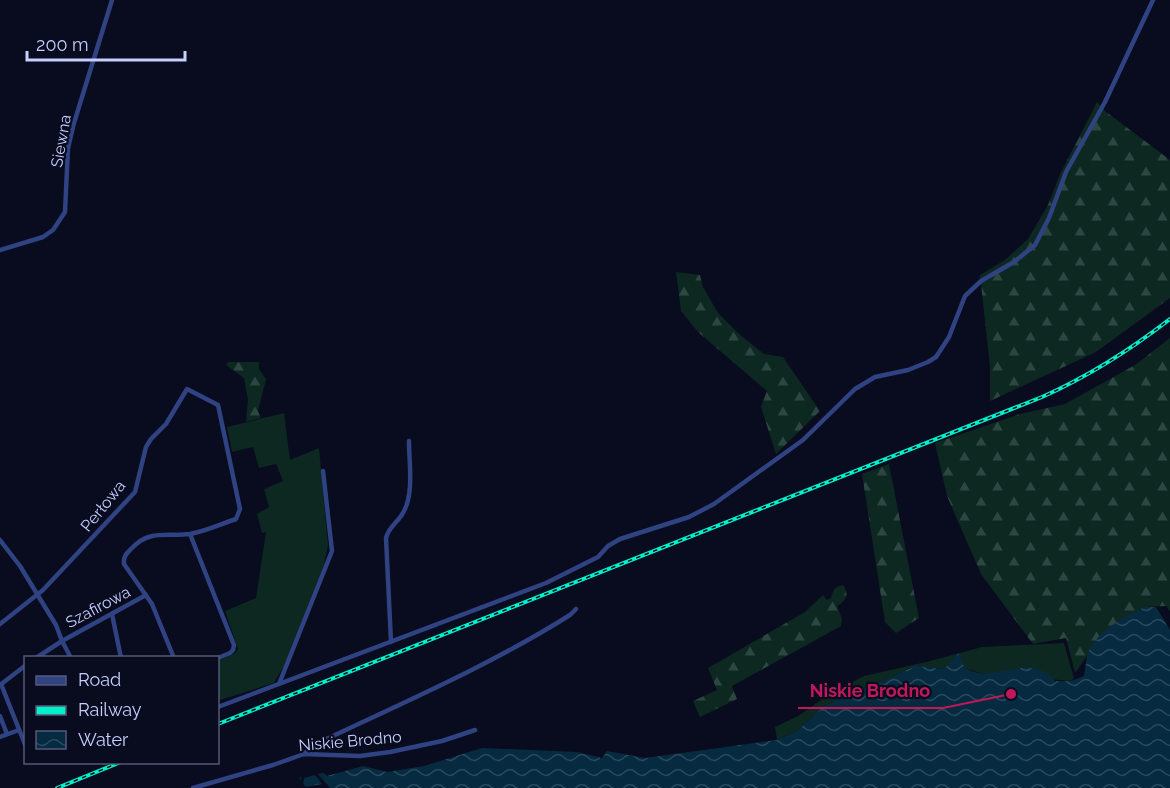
<svg xmlns="http://www.w3.org/2000/svg" width="1170" height="788" viewBox="0 0 1170 788" font-family="Raleway,sans-serif">
<style>
.grass{fill:#0c2820}
.forest{fill:url(#forest-firs)}
.water{fill:url(#water-waves)}
.pier{fill:#090b1e;fill-rule:evenodd}
.lines{fill:none;stroke-linecap:round;stroke-linejoin:round}
.street{stroke:#2f4282;stroke-width:4.5}
.rail-casing{stroke:#00f1c9;stroke-width:4}
.rail{stroke:#090b1e;stroke-width:1.5;stroke-dasharray:4.5;stroke-linecap:butt}
.labels{text-anchor:middle;dominant-baseline:central;stroke-width:4.5;stroke-linejoin:round;paint-order:stroke}
.street-label{font-size:16px;fill:#c6cfff;stroke:#090b1e}
.leader{fill:none;stroke:#c2185b;stroke-width:2}
.callout-dot{fill:#c2185b;stroke:#090b1e;stroke-width:2}
.callout-label{font-size:18px;text-anchor:middle;font-weight:bold;fill:#c2185b;stroke:#090b1e;stroke-width:4.5;stroke-linejoin:round;paint-order:stroke}
</style>
<defs>
<pattern id="forest-firs" width="22" height="20" patternUnits="userSpaceOnUse" patternTransform="scale(1.5)"><rect width="22" height="20" fill="#0c2820"/><path d="M5 1l3.5 6h-7zM16 11l3.5 6h-7z" fill="#2e4641"/></pattern>
<pattern id="water-waves" width="16" height="10" patternUnits="userSpaceOnUse" patternTransform="scale(1.5)"><rect width="16" height="10" fill="#062b40"/><path d="M0 5q4-4 8 0t8 0" fill="none" stroke="#29495d"/></pattern>
</defs>
<rect width="100%" height="100%" fill="#090b1e"/>
<g class="grass">
<polygon points="284,413 290,460 319,448 328,545 324,565 284,666 274,683 220,700 218,694 218,661 235,653 238,649 225,611 256,598 266,532 262,533 257,514 269,507 264,489 283,481 276,464 259,468 253,447 232,452 227,427"/>
<polygon points="1064,643 1074,678 1071,681 980,673 965,668 959,654 944,669 916,666 824,706 797,731 777,740 775,727 798,716 831,693 864,676 926,662 982,647"/>
</g>
<g class="forest">
<polygon points="1097,102 1105,111 1170,160 1170,298 1096,352 990,401 990,367 980,275 1005,260 1028,239 1048,205 1060,174"/>
<polygon points="676,272 700,275 703,287 718,313 739,334 764,354 783,357 820,411 776,454 761,407 767,391 698,332 681,311"/>
<polygon points="1170,338 1170,611 1166,606 1145,607 1100,637 1075,673 1066,638 1033,644 981,574 947,496 935,443 1020,414 1065,404 1135,365"/>
<polygon points="228,362 259,362 259,369 266,379 258,411 261,418 246,422 248,400 244,378 226,365"/>
<polygon points="889,464 919,618 896,633 885,622 862,474"/>
<path d="M843,585C850,594 846,601 837,606L842,619L841,626L732,686L737,699L700,717L693,701L717,690L708,668L805,612L823,595L827,600L831,598C833,590 834,587 843,585Z"/>
</g>
<path class="water" d="M1145,607H1156L1170,630V788H300V777L323,773L327,776L363,766L387,772L424,766L482,748L577,752L602,758L607,751L645,758L777,740L797,731L824,706L916,666L944,669L959,653L965,668C969,670 974,672 979,673C1006,676 1032,655 1055,681H1071L1084,676C1085,669 1086,663 1087,656C1094,632 1125,616 1145,607Z"/>
<path class="pier" d="M317,773L330,788H298L302,776ZM315,775L322,784L306,787L303,784L304,778Z"/>
<g class="lines">
<g class="street">
<polyline points="0,250 43,237 53,230 65,212 68,148 74,123 112,0"/>
<polyline points="190,534 234,645 233,650 230,653 218,658"/>
<polyline points="0,540 20,566 56,625 62,641 71,658"/>
<polyline points="112,614 121,658"/>
<path d="M0,624L43,590L135,492L146,447L151,439L166,424L187,389L218,405L240,509L236,519C221,524 206,531 190,534C167,537 150,529 132,548C127,553 123,556 124,564L152,604L174,658"/>
<path d="M391,642L386,538C389,526 399,522 404,511C414,492 409,463 409,441"/>
<polyline points="36,658 62,641 146,595"/>
<polyline points="1,684 26,747"/>
<polyline points="279,684 332,551 323,471"/>
<polyline points="0,685 26,665"/>
<polyline points="218,707 546,583 598,557 608,546 620,539 689,517 714,504 803,440 855,389 875,377 908,370 928,362 936,357 949,337 965,296 981,281 1014,262 1035,245 1049,218 1066,172 1105,102 1153,0"/>
<polyline points="0,716 7,734"/>
<polyline points="0,737 19,730"/>
<path d="M304,754L316,744C402,703 489,666 570,615L576,609"/>
<polyline points="193,788 273,765 304,754 360,756 390,752 442,741 475,730"/>
</g>
<defs>
<g id="rail">
<path d="M218,724L1042,397C1089,376 1130,350 1170,319"/>
<polyline points="57,788 121,762"/>
</g>
</defs>
<use href="#rail" class="rail-casing"/>
<use href="#rail" class="rail"/>
</g>
<g class="labels">
<g class="street-label">
<text transform="translate(61 141) rotate(-80)">Siewna</text>
<text transform="translate(103 506) rotate(-51)">Perłowa</text>
<text transform="translate(98 607) rotate(-28)">Szafirowa</text>
<text transform="translate(350 741) rotate(-5)">Niskie Brodno</text>
</g>
</g>
<path class="leader" d="M1011 694L943 708H798"/>
<circle class="callout-dot" cx="1011" cy="694" r="6"/>
<g class="callout-label">
<text x="870" y="697">Niskie Brodno</text>
</g>
<rect x="24" y="656" width="195" height="108" fill="#090b1e" stroke="#555978" stroke-width="1.5"/>
<rect x="36" y="676" width="30" height="9" fill="#2f4282" stroke="#555978" stroke-width="1.5"/>
<text x="78" y="686" font-size="18" fill="#c6cfff">Road</text>
<rect x="36" y="706" width="30" height="9" fill="#00f1c9" stroke="#555978" stroke-width="1.5"/>
<text x="78" y="716" font-size="18" fill="#c6cfff">Railway</text>
<rect x="36" y="731" width="30" height="18" fill="url(#water-waves)" stroke="#555978" stroke-width="1.5"/>
<text x="78" y="746" font-size="18" fill="#c6cfff">Water</text>
<path d="M27 51v9h158v-9" fill="none" stroke="#c6cfff" stroke-width="3"/>
<text x="36" y="51" font-size="18" fill="#c6cfff" stroke="#090b1e" stroke-width="4.5" paint-order="stroke">200 m</text>
</svg>
